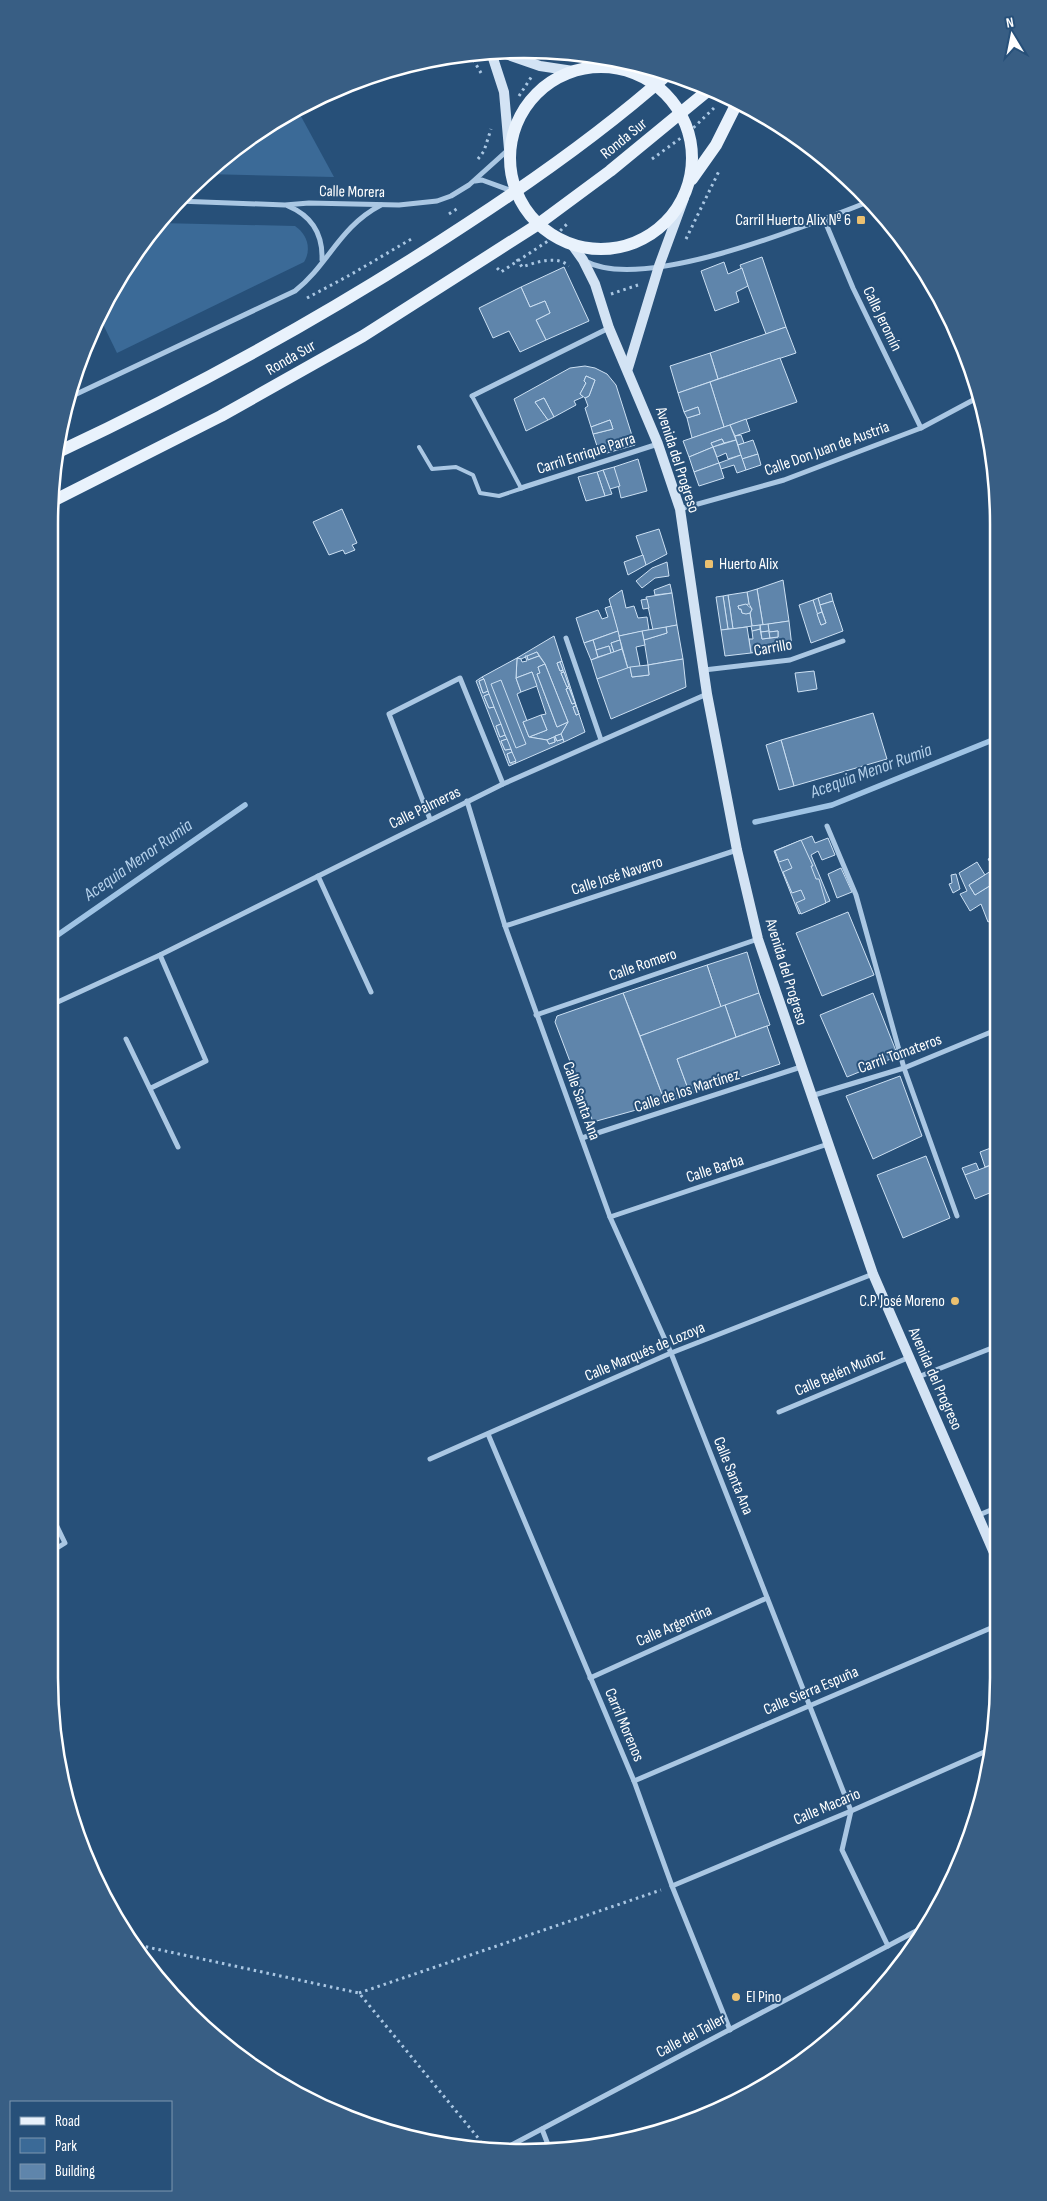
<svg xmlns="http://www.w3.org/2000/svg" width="1047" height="2201" viewBox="0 0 1047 2201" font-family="'Sofia Sans Condensed',sans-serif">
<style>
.green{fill:#3b6a97}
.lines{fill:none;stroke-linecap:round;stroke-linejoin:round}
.stream{stroke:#9fc3e4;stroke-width:5.5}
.building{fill:#5f85ab;stroke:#cce0f3}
.path{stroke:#aac7e3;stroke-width:3;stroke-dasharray:2.5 4;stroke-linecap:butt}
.lane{stroke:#aac7e3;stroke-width:4}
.street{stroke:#aac7e3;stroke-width:5}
.secondary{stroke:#d3e3f4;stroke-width:10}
.primary{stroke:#e9f2fc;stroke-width:12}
.poi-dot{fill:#ebc070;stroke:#275079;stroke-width:2}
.labels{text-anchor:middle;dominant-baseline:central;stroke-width:4;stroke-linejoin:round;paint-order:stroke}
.street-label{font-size:16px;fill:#fff;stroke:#275079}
.poi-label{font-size:16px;fill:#fff;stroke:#275079;text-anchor:end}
.water-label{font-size:18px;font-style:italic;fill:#b5d1eb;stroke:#275079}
.rim{fill:none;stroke:#fff;stroke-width:2.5}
</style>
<rect width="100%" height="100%" fill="#275079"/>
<g class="green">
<polygon points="297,109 334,177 205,174 260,129"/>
<path d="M159,223L295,226C307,234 312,249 304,262L117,353L99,316L129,260Z"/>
</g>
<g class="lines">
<g class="stream">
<polyline points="755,822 832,805 995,739"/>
<polyline points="49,941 245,805"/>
</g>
</g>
<g class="building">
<polygon points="762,257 786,327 766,334 740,265"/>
<polygon points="724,262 728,274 742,268 748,286 736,292 739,302 715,311 701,271"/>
<polygon points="564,267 589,321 546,340 536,320 550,313 545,301 530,307 521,287"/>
<polygon points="521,287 530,307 545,301 550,313 536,320 546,340 520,352 509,331 493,338 479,308"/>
<polygon points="786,327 796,353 718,379 710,353"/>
<polygon points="710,353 718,379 678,393 670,366"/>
<polygon points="780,358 797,402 724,427 710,382"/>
<polygon points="585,366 595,368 607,374 616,385 635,445 600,455 593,434 613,429 610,420 591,427 585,408 588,406 585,398 589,396 595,380 586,376 584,381 586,383 580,394 583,397 574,401 576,405 554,417 544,398 535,402 548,420 526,431 514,399 570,368"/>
<polygon points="586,376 595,380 589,396 585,398 580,394 586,383 584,381"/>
<polygon points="710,382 724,427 692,438 687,418 700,414 698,407 684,412 678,393"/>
<polygon points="544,398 554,417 548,420 535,402"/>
<polygon points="698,407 700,414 687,418 684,412"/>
<polygon points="746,419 750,431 735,436 730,425"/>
<polygon points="610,420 613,429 593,434 591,427"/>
<polygon points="730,425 736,440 724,443 722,439 711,443 713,447 689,457 683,441"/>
<polygon points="741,435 744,443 738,445 735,436"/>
<polygon points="722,439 724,443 713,447 711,443"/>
<polygon points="736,440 741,455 728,459 726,453 717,457 713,447"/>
<polygon points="753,440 758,454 742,459 738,445"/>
<polygon points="713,447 719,463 694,472 689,457"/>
<polygon points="758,454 761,465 746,470 742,459"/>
<polygon points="741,455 746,470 737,473 734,465 721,469 719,463"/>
<polygon points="638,459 647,491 621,498 614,467"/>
<polygon points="719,463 724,478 699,486 694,472"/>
<polygon points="614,467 620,486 610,489 603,470"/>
<polygon points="603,470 612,494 605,496 597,472"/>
<polygon points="597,472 605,496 586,501 578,477"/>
<polygon points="342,509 357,543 352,545 355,550 345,554 343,550 329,555 313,522"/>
<polygon points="659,529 667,554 646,565 636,536"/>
<polygon points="643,555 646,565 628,575 624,562"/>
<polygon points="667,562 669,576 655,578 642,588 636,581 652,568"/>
<polygon points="783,580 789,621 763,625 757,589"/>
<polygon points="670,584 672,593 655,595 654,590"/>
<polygon points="757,589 763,625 752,626 750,613 752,609 749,604 747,592"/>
<polygon points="622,590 626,608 634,606 638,618 647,617 649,630 619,636 609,599"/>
<polygon points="747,592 749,604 738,606 739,609 741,609 742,613 750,613 752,626 733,629 728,595"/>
<polygon points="672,593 677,625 653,630 646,597"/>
<polygon points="831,593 833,601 820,605 818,598"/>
<polygon points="728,595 733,629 728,629 723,596"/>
<polygon points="723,596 728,629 721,630 716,597"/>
<polygon points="818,598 822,612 817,614 813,600"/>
<polygon points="647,599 649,608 643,609 641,600"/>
<polygon points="813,600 821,625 826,623 820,605 833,601 843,631 811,643 799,605"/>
<polygon points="746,604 752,609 750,613 746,614 742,613 741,609 739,609 738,606"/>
<polygon points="611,606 618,631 584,643 576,618 598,610 602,619 608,617 605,608"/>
<polygon points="822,612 826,623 821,625 817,614"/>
<polygon points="789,621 792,647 751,653 749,639 753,639 752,631 760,629 762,639 778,637 778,631 769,632 768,624"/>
<polygon points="768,624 769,631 761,632 760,625"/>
<polygon points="677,625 683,659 648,665 644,640 667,633 666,627"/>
<polygon points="760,625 760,629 752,631 751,626"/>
<polygon points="666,627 667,633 644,640 642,631"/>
<polygon points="747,627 751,653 725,656 721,630"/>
<polygon points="618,631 620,640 611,643 614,652 611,653 609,646 596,650 593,640"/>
<polygon points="642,631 645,645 636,647 640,666 628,669 619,636"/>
<polygon points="769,631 770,638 762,639 761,632"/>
<polygon points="778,631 778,637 770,638 769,632"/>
<polygon points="554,636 562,661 557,663 560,671 563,670 561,673 567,687 569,686 566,689 572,704 575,703 576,706 573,707 576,715 579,714 585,732 564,742 561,734 568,722 545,664 537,652 521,659 517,658"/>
<polygon points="593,640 598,657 591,660 584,643"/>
<polygon points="620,640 622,649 614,652 611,643"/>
<polygon points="609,646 611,653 598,657 596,650"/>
<polygon points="622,649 628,669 597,679 591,660"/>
<polygon points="537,652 539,656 528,660 527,656"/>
<polygon points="525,656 527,656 528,660 539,656 545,664 538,667 540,673 537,674 557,727 568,722 561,734 547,740 529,737 547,730 541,715 546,714 532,672 516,678 517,658 521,659 522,662 527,661"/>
<polygon points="517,658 516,678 521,692 517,694 527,721 523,722 529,737 547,740 549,744 555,742 555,736 557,741 563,739 564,742 516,763 482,677"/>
<polygon points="683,659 686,687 611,719 597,679 630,667 632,677 649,675 648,665"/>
<polygon points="562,661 579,714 560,662"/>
<polygon points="560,662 563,670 560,671 557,663"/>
<polygon points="545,664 568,722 557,727 537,674 540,673 538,667"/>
<polygon points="648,665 649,675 632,677 630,667"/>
<polygon points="814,671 817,689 798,692 795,673"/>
<polygon points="532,672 537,686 521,692 516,678"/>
<polygon points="564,672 569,686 567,687 561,673"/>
<polygon points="482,677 484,679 479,681 483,693 488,691 489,694 484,696 489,708 494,707 501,724 496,726 500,737 505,735 507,739 501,741 505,750 511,749 512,752 507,754 510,763 516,763 509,766 476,681"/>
<polygon points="484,679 488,691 483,693 479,681"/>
<polygon points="501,680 526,744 516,748 491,684"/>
<polygon points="569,688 575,703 572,704 566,689"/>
<polygon points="489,694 494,707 489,708 484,696"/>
<polygon points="576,706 579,714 576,715 573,707"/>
<polygon points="873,713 887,759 794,786 781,740"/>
<polygon points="541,715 547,730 529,737 523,722"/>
<polygon points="501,724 505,735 500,737 496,726"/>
<polygon points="561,734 563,739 557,741 555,736"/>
<polygon points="554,737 555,742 549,744 547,740"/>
<polygon points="507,739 511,749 505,750 501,741"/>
<polygon points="781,740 794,786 779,790 766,745"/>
<polygon points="512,752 516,761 510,763 507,754"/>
<polygon points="812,836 815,843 828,838 835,855 822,860 818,851 811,855 830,901 799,914 774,851"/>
<polygon points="801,840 813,866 811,866 816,879 819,879 826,903 801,914 796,903 805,899 801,890 792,893 783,872 792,868 788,859 779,862 775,851"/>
<polygon points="995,856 996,868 994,869 988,859"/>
<polygon points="977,862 985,875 969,885 975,895 996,882 996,918 988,922 981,904 970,911 960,894 967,891 959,873"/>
<polygon points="841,868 852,892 837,898 828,874"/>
<polygon points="994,869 996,882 975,895 969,885"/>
<polygon points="956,874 960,889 953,893 949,884 952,883 951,875"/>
<polygon points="848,912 874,975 822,996 796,933"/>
<polygon points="747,952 759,993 721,1007 707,965"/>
<polygon points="707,965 721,1007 640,1036 623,993"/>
<polygon points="623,993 665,1102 593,1122 555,1022 557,1016"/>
<polygon points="759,993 770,1025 736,1037 725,1005"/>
<polygon points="873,993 898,1056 847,1077 820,1015"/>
<polygon points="725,1005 736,1037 677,1059 690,1094 665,1102 640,1036"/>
<polygon points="767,1026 780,1064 690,1094 677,1059"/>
<polygon points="900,1076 922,1136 873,1159 846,1096"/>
<polygon points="996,1146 997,1170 994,1164 985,1167 980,1152"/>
<polygon points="926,1156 950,1218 903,1238 877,1175"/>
<polygon points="976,1163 979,1170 965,1175 962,1168"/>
<polygon points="994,1164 997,1170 997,1190 975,1199 965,1175"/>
</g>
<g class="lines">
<g class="path">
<polyline points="470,54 481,73"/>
<polyline points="575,57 587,55"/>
<polyline points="519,96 532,76"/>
<polyline points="478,159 484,151 491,129"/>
<polyline points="652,159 689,132 714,108"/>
<polyline points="449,214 458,208"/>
<polyline points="686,239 720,169"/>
<path d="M517,259L522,267C537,262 556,255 569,266"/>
<polyline points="497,268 501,272 554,237 567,224"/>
<polyline points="611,294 638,285"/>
<polyline points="307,298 350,275 413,238"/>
<polyline points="133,1944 359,1993 479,2139 483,2148"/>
<polyline points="359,1993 661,1890"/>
</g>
<g class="lane">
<polyline points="472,396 521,488"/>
<polyline points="419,447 432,469 456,467 473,475 480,493 499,496 523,488"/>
</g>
<g class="street">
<polyline points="475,181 482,180 512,191"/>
<polyline points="858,192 865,204"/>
<polyline points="177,201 285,205 309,203 399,205 437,201 451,196 469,185 509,149"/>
<path d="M288,206C312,216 323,234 322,260"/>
<polyline points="824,219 853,288 921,428"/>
<path d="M585,261C643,293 808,225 868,202"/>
<polyline points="472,396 609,328"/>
<path d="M68,398L295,291C329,264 339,227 381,205"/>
<polyline points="521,488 658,444"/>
<polyline points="680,509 784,480 921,428 977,398"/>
<polyline points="566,638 601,740"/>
<polyline points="704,670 790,660 843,641"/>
<polyline points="467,801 505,926 610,1217 671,1353 851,1811 842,1850 888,1946"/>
<polyline points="430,819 389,714 460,678 503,784"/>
<polyline points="827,826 856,895 904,1068 957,1216"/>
<polyline points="318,876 371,992"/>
<polyline points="505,926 737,850"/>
<polyline points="49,1006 160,955 503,784 707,694"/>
<polyline points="536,1015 758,939"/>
<polyline points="126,1039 178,1147"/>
<polyline points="151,1088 206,1061 160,955"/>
<polyline points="811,1096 904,1068 996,1030"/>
<polyline points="582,1138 801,1067"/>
<polyline points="610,1217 828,1144"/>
<polyline points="918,1377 997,1346"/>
<polyline points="779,1412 910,1357"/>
<polyline points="488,1434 634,1781 672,1886 730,2030"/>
<polyline points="430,1459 671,1353 873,1274"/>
<polyline points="979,1515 998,1507"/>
<polyline points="49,1553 65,1543 49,1510"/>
<polyline points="590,1678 767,1598"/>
<polyline points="634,1781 998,1625"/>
<polyline points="672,1886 851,1811 991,1749"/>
<polyline points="542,2129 550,2150"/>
<polyline points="502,2150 918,1930"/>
</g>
<g class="secondary">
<polyline points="497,51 540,66 573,71"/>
<polyline points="491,52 504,92 509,149"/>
<polyline points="573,246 583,260 595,284 609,328 658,444 680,509 707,694 737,850 758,939 873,1274 998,1562"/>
<polyline points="628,368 659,266 684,198"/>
</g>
<g class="primary">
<circle cx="601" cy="158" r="91"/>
<polyline points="692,179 716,145 737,103"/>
<path d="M56,453C199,386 336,310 468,223C537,178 606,129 668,74"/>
<polyline points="51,502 221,416 363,336 537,225 610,171 711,88"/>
</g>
</g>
<g class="poi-dot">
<rect x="856" y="215" width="10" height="10" rx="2.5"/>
<rect x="704" y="559" width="10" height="10" rx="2.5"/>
<circle cx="955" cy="1301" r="5"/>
<circle cx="736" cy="1997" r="5"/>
</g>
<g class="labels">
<g class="street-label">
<text transform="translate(624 139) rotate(-39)">Ronda Sur</text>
<text transform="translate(352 192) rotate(1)">Calle Morera</text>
<text transform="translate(882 319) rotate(64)">Calle Jeromín</text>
<text transform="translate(291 358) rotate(-30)">Ronda Sur</text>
<text transform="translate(827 449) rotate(-20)">Calle Don Juan de Austria</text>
<text transform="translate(586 454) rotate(-18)">Carril Enrique Parra</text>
<text transform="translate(677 460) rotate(72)">Avenida del Progreso</text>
<text transform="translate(773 648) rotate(-10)">Carrillo</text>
<text transform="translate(425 808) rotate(-26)">Calle Palmeras</text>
<text transform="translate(617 876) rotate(-18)">Calle José Navarro</text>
<text transform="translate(643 965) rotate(-19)">Calle Romero</text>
<text transform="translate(786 972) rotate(73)">Avenida del Progreso</text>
<text transform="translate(900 1054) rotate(-20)">Carril Tomateros</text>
<text transform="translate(687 1091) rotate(-18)">Calle de los Martínez</text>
<text transform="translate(581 1101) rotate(70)">Calle Santa Ana</text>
<text transform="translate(715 1169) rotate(-18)">Calle Barba</text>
<text transform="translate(645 1352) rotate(-23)">Calle Marqués de Lozoya</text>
<text transform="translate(840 1373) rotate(-23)">Calle Belén Muñoz</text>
<text transform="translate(935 1379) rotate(66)">Avenida del Progreso</text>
<text transform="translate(733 1476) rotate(68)">Calle Santa Ana</text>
<text transform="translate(674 1626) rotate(-24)">Calle Argentina</text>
<text transform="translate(811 1691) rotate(-23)">Calle Sierra Espuña</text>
<text transform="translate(624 1725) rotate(67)">Carril Morenos</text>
<text transform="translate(827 1807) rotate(-23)">Calle Macario</text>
<text transform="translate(691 2036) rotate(-28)">Calle del Taller</text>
</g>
<g class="poi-label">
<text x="851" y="220">Carril Huerto Alix Nº 6</text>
<text x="719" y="564" text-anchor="start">Huerto Alix</text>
<text x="945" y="1301">C.P. José Moreno</text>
<text x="746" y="1997" text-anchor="start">El Pino</text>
</g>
<g class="water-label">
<text transform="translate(871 771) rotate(-20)">Acequia Menor Rumia</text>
<text transform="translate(138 860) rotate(-35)">Acequia Menor Rumia</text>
</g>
</g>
<path d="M0 0H1047V2201H0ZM524 58H524A466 466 0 0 1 990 524V1678A466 466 0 0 1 524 2144H524A466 466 0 0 1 58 1678V524A466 466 0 0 1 524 58Z" fill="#385e84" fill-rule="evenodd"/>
<path class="rim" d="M524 58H524A466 466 0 0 1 990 524V1678A466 466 0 0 1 524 2144H524A466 466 0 0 1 58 1678V524A466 466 0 0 1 524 58Z"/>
<rect x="10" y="2101" width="162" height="90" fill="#275079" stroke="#7d96af"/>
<rect x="20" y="2117" width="25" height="8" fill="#e9f2fc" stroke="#7d96af"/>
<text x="55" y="2126" font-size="15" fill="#ffffff">Road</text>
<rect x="20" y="2138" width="25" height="15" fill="#3b6a97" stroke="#7d96af"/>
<text x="55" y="2151" font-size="15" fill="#ffffff">Park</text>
<rect x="20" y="2164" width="25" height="15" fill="#5f85ab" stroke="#7d96af"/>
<text x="55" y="2176" font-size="15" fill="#ffffff">Building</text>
<g transform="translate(1012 35) rotate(350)" stroke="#275079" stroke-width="4" paint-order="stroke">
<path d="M0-4L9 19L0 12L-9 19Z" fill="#ffffff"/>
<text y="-8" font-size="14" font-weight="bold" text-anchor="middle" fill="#ffffff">N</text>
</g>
</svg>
